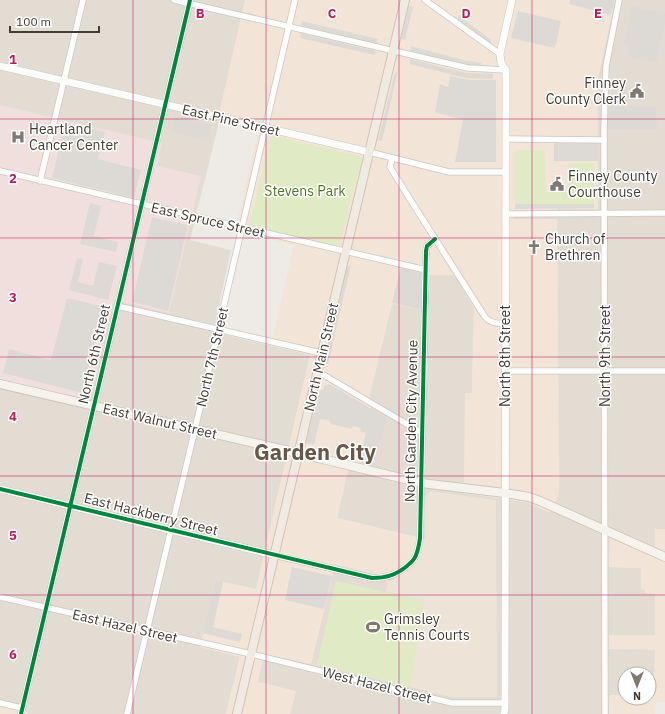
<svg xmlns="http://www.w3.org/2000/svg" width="665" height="714" viewBox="0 0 665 714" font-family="'IBM Plex Sans',sans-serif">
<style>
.residential{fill:#e3dcd3}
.commercial{fill:#f2e4d7}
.education{fill:#ede4d7}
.medical{fill:#f1dfdd}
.green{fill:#e0eac4}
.parking{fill:#dddad6}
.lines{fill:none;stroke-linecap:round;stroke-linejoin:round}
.minor-casing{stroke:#cbc7c2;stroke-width:7}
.tertiary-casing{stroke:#cbc7c2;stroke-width:8}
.secondary-casing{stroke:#cfc8be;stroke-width:10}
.primary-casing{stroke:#d2c5b2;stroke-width:10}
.minor{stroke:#fcfcfb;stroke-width:5.5}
.tertiary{stroke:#fcfcfb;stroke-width:7}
.secondary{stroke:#f6f3ed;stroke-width:8}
.primary{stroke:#f0eae2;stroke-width:8}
.cycleway-casing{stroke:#fff;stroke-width:6}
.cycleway{stroke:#00873e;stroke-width:4}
.grid{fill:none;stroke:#c2185b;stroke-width:1;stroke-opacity:0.55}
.labels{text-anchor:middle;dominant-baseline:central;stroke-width:3;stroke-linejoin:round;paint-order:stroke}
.poi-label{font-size:14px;fill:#443b33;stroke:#fff;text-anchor:start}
.street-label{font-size:14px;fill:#443b33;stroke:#fff}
.park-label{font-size:14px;fill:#4d7824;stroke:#fff}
.town-label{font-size:22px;font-weight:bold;fill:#675849;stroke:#fff}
.grid-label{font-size:13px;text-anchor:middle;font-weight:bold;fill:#c2185b;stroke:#fff;stroke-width:3;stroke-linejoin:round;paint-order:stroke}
</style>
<rect width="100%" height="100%" fill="#eeebe6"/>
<g class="residential">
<polygon points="0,0 249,0 190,240 231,250 213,332 310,355 256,589 200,647 240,656 226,714 27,714 28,712 0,706"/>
<polygon points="615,0 665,0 665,529 656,529 655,557 610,538 609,567 641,568 646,593 655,594 655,635 609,635 609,649 655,649 654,696 649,696 649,674 625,674 625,695 610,695 609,714 290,714 295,691 258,682 264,653 311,664 335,564 396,579 424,546 425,539 337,518 350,461 373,467 370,394 392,303 421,310 422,273 430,275 454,275 474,307 472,393 466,393 464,493 526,502 551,512 559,493 557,208 598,208 598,78"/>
</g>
<g class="commercial">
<polygon points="245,0 615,0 598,78 598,209 557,208 559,493 550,513 526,502 464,493 465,393 472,393 474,307 454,275 430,275 422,273 421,310 392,304 370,394 370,408 387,418 373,467 350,462 337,518 425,539 424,546 420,556 414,565 407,572 396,579 335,564 311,664 264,654 258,682 296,691 290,714 226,714 240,657 200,647 216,580 256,589 310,355 271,345 294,245 235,231 258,132 217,122"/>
<polygon points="655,529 665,529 665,702 656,702 655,714 609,714 610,695 625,695 625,698 649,698 649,696 654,695 655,650 609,649 609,635 655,635 655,594 646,593 641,588 641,568 609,567 610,538 655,557"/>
<polygon points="0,706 28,712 27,714 0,714"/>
</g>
<polygon class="education" points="430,491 494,500 496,501 497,697 451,697 410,687 424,601 386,592 388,582 396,579 407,572 414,565 420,556 424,546 425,539 425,496"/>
<polygon class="medical" points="0,105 162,143 157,166 201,176 169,313 114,300 90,400 0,379"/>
<g class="green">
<polygon points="271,135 362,157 339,247 249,225"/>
<polygon points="515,150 545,150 546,192 568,192 568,163 594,163 594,204 515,204"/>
<polygon points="336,581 424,601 410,687 317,665"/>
</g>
<g class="parking">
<polygon points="570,0 615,0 611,15 569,4"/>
<polygon points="409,6 413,7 405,40 401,39"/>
<polygon points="632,6 665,14 665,25 656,63 627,56 629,47 623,45"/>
<polygon points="518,11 561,21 555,48 511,38"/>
<polygon points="458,15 491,40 491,45 458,20"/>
<polygon points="302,21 378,39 376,44 301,26"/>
<polygon points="301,33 376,51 375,55 300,38"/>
<polygon points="411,46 463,60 481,63 481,67 462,65 410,52"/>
<polygon points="410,59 466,73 493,74 493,79 465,78 410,64"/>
<polygon points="398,70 382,141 378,140 394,76"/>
<polygon points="450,76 470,80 496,80 496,162 455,162 463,120 435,112 440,84 448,87"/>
<polygon points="605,106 656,106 657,129 604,129"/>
<polygon points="175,115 212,125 208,141 171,132"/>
<polygon points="65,123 105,132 98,159 141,170 134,198 52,178"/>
<rect x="554" y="143" width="44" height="18"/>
<polygon points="90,203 101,206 94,236 118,242 116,252 80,244"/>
<polygon points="515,204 594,204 594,208 515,209"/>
<polygon points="514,213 597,213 597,219 513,219"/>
<polygon points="152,217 188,225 168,311 132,302"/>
<polygon points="77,258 83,259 78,282 93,286 99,262 117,266 108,300 69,290"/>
<polygon points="351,265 328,364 325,363 347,267"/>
<polygon points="401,267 422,273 421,310 392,303"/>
<polygon points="67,298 104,307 82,393 3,373 9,349 51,360"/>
<polygon points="327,384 331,385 387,418 373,467 359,463 366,433 360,431 361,428 353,426 352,429 331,424 328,420 320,419 314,445 306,443 318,392 323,389 324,386"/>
<polygon points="292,567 332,576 324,609 285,600"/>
<polygon points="216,580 223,582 213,627 242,634 240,642 203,633"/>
</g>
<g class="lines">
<defs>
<g id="minor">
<polyline points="174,0 468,68 506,70"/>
<polyline points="425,0 500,54"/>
<polyline points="506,139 604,140"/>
<polyline points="369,152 449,172 505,172"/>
<path d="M392,158L390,167L413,204L485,317C491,324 498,323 506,324"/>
<polyline points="0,171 426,270"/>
<polyline points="40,181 83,0"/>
<polyline points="506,214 665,213"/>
<polyline points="117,306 321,353"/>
<polyline points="317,371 422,433"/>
<polyline points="505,371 665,371"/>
<path d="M274,555L372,578C386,578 396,575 407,566C409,564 412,562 414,559C418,553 419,545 420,538L426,251L427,246L435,239"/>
<polyline points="0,597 251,654 452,703 505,703"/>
<polyline points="0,703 22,708"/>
<polyline points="21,714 190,0"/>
<polyline points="127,714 195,429 295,0"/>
<polyline points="605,714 604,129 606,66 619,0"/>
</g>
<g id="tertiary">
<polyline points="0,66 369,152"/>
<polyline points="0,489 274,555"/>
<polyline points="504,714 505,709 505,703 506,70 501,63 500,54 512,0"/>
</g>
<polyline id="secondary" points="0,384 298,453 421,483 505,493 529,497 540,501 665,557"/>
<polyline id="primary" points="237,714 405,0"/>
</defs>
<use href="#minor" class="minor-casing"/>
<use href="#tertiary" class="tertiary-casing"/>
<use href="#secondary" class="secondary-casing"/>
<use href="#primary" class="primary-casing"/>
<use href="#minor" class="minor"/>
<use href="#tertiary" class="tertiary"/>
<use href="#secondary" class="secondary"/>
<use href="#primary" class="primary"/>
<defs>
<g id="cycleway">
<path d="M0,489L372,578C386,578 396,575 407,566C409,564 412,562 414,559C418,553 419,545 420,538L426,251L427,246L435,239"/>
<polyline points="21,714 190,0"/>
</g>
</defs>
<use href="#cycleway" class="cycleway-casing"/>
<use href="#cycleway" class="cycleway"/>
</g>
<path class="grid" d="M133,0V714M266,0V714M399,0V714M532,0V714M0,119H665M0,238H665M0,357H665M0,476H665M0,595H665"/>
<defs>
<symbol id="civic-bare" viewBox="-9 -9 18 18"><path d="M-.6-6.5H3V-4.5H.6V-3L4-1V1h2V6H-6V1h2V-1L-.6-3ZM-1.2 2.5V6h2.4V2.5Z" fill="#807972" stroke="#fff" stroke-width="2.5" paint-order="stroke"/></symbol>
<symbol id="hospital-bare" viewBox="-9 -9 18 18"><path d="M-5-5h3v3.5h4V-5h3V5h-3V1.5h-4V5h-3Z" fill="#807972" stroke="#fff" stroke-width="2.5" paint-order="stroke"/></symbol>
<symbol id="church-bare" viewBox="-9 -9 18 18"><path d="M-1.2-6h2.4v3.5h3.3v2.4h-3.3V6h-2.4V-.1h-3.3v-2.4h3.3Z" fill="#807972" stroke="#fff" stroke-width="2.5" paint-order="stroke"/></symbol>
<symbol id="stadium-bare" viewBox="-9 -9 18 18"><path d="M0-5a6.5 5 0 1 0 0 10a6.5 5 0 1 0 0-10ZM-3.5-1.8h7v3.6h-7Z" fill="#807972" stroke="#fff" stroke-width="2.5" paint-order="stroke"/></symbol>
</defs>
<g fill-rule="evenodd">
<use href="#civic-bare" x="627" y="81" width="20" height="20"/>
<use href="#hospital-bare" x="8" y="127" width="20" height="20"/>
<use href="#civic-bare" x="547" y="174" width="20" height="20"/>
<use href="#church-bare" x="524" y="237" width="20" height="20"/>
<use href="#stadium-bare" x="363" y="617" width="20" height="20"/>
</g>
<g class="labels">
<g class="poi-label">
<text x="626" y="83" text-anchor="end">Finney<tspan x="626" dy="16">County Clerk</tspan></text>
<text x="29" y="129">Heartland<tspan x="29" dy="16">Cancer Center</tspan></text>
<text x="568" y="176">Finney County<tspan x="568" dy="16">Courthouse</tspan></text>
<text x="545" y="239">Church of<tspan x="545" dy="16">Brethren</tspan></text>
<text x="384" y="619">Grimsley<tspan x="384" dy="16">Tennis Courts</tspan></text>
</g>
<g class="street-label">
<text transform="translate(231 120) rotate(13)">East Pine Street</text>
<text transform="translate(208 220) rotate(13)">East Spruce Street</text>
<text transform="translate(94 354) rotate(-77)">North 6th Street</text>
<text transform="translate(505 356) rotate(-90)">North 8th Street</text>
<text transform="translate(605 356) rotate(-90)">North 9th Street</text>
<text transform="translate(212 357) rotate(-77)">North 7th Street</text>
<text transform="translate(321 357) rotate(-77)">North Main Street</text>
<text transform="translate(160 421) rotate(13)">East Walnut Street</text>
<text transform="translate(411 421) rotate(-89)">North Garden City Avenue</text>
<text transform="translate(151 514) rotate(14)">East Hackberry Street</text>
<text transform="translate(125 626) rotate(13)">East Hazel Street</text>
<text transform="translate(377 685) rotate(14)">West Hazel Street</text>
</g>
<g class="park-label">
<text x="305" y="191">Stevens Park</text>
</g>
<g class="town-label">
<text x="315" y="451">Garden City</text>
</g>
</g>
<g class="grid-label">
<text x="200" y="18">B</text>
<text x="332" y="18">C</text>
<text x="466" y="18">D</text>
<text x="598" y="18">E</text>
<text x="13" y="64">1</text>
<text x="13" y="183">2</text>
<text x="13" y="302">3</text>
<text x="13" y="421">4</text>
<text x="13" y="540">5</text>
<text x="13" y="659">6</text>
</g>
<g transform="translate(637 686) rotate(180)"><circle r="19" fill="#ffffff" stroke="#b4b1ad"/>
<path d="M0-3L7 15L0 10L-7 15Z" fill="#807972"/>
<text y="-6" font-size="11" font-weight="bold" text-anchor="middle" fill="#443b33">N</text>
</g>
<path d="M10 26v6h89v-6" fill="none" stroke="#443b33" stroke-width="2"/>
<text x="16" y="26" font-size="12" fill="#443b33" stroke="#ffffff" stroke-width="3" paint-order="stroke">100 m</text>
</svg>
